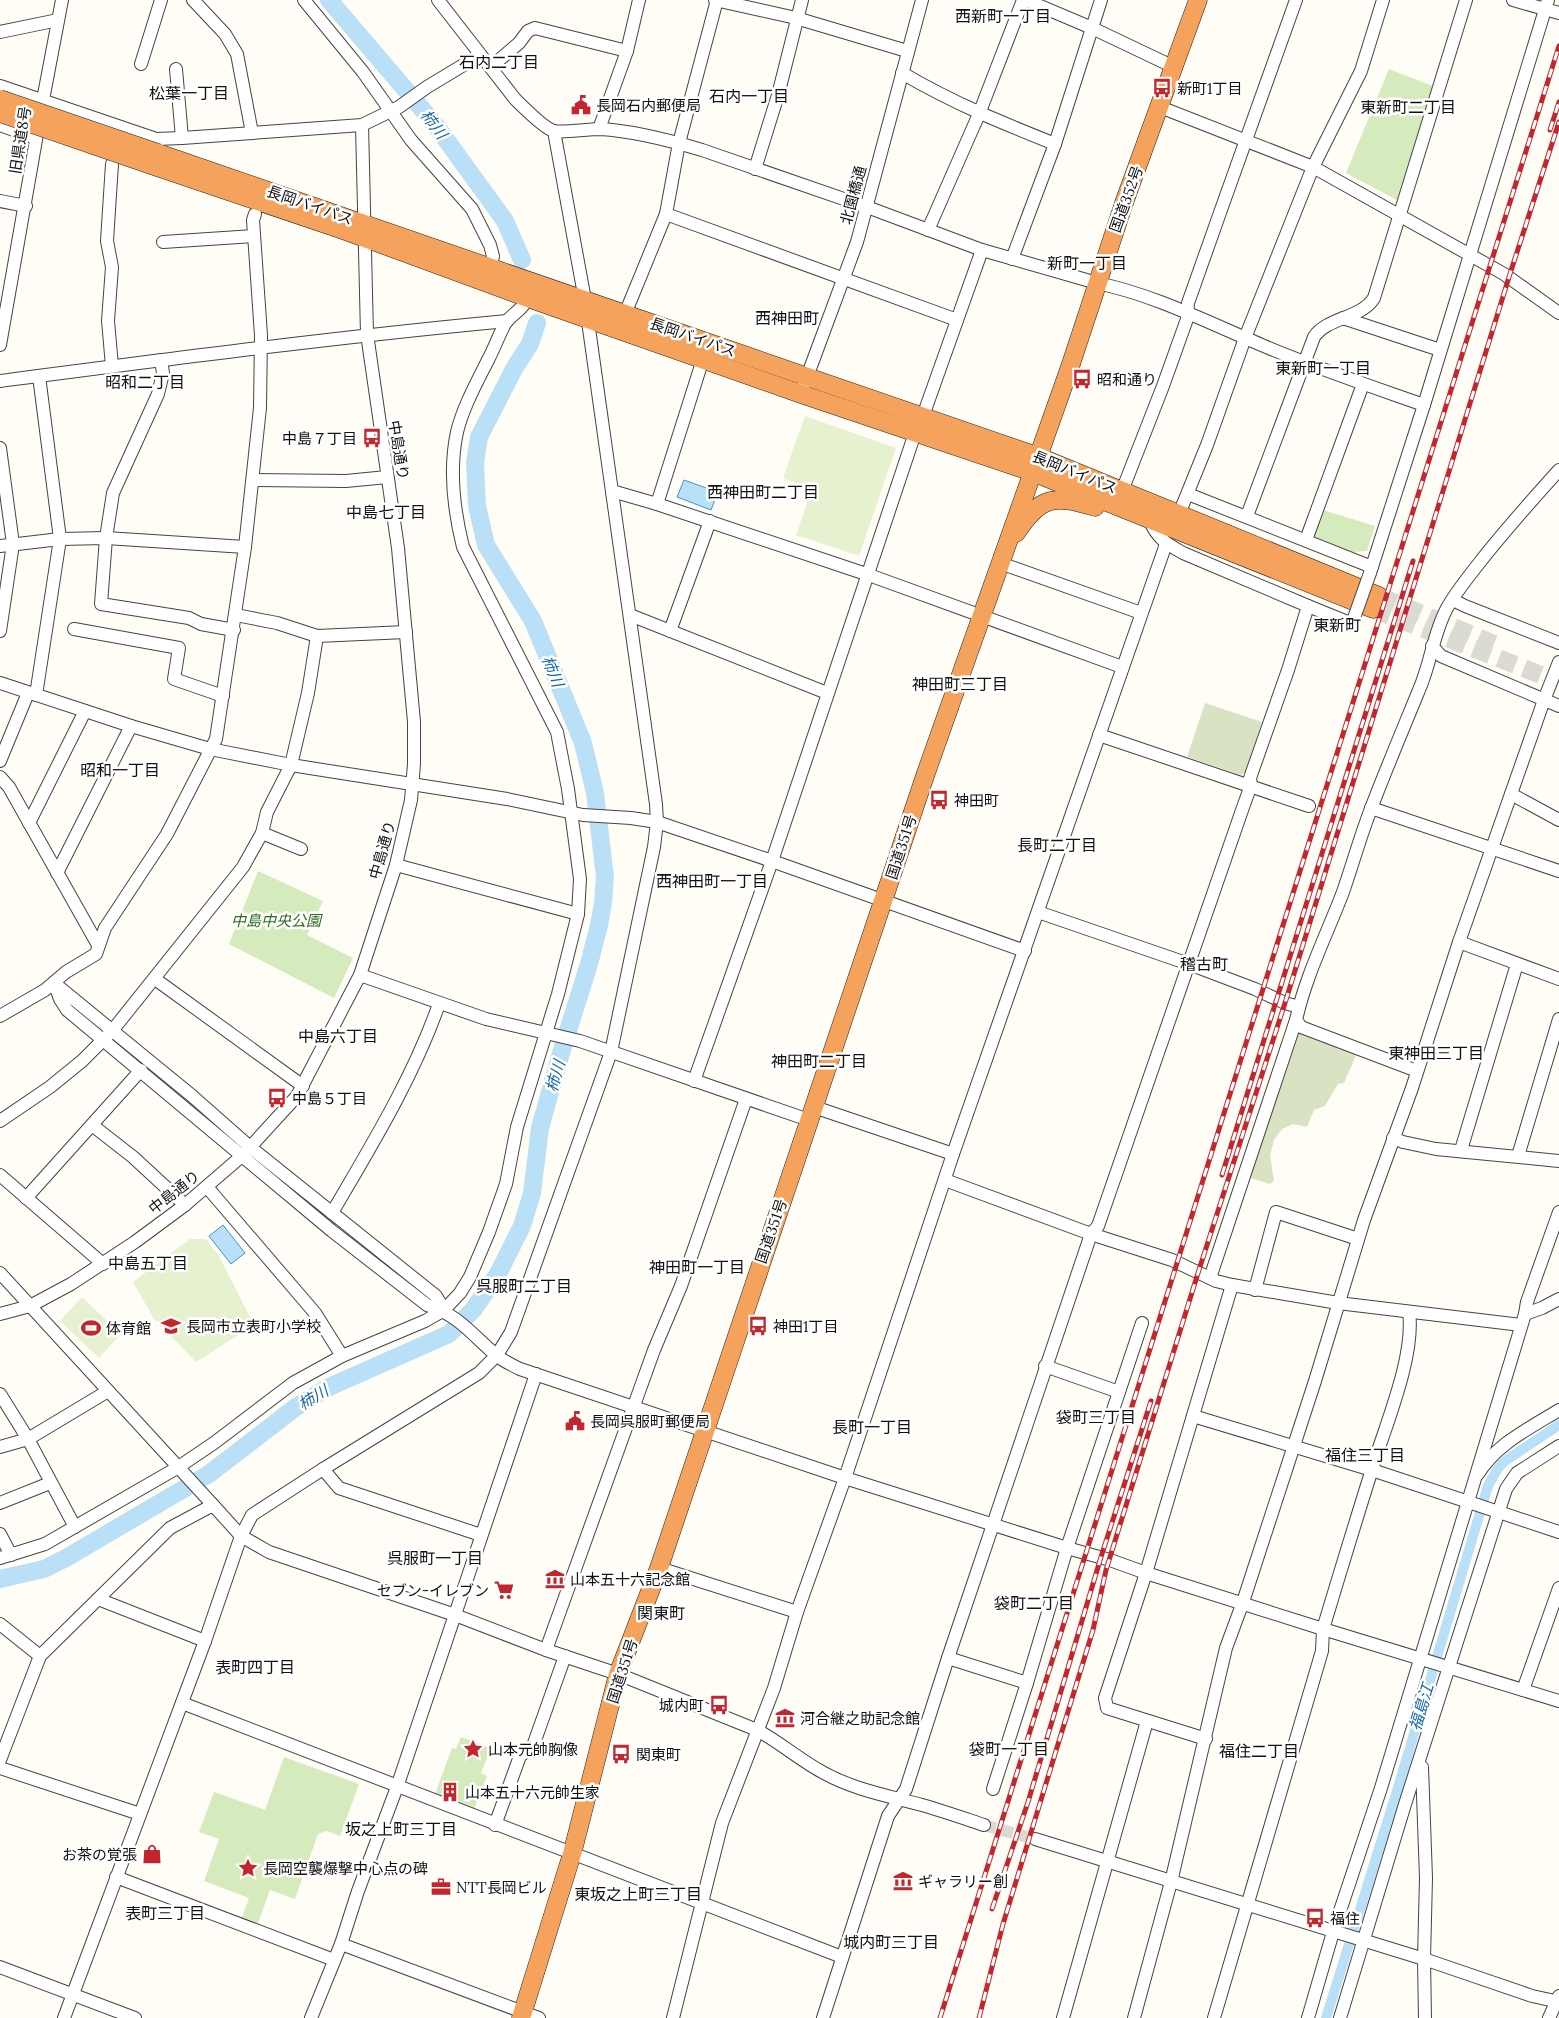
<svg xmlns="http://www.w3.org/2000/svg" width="1559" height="2018" viewBox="0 0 1559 2018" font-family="Lora,'Noto Sans JP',serif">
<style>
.green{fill:#d5ebbd}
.cemetery{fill:#d9e3c4}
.pitch{fill:#e6f2cf}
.water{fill:#b9e0f7;stroke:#3f96cf}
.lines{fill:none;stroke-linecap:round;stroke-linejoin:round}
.canal{stroke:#b9e0f7;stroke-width:10}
.river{stroke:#b9e0f7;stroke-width:18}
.minor-tunnel{stroke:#dbdad3;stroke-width:12;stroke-dasharray:12 6;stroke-linecap:butt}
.highway-tunnel{stroke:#dbdad3;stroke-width:18;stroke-dasharray:18 9;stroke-linecap:butt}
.minor-casing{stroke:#444;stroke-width:14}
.highway-casing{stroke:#222;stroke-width:19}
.minor{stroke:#fff;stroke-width:12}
.highway{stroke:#f5a25d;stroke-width:18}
.rail-casing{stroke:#c4262e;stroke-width:5}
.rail{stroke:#fff;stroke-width:3;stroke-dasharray:9;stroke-linecap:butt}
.minor-bridge-casing{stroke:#444;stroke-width:14;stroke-linecap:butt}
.highway-bridge-casing{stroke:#222;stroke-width:19;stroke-linecap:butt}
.minor-bridge{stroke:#fff;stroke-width:12}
.highway-bridge{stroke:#f5a25d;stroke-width:18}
.labels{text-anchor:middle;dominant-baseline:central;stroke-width:5;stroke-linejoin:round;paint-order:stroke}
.poi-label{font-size:15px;fill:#111;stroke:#fff;text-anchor:start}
.street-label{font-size:15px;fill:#111;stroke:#fff}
.park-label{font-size:15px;font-style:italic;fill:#2f6b1f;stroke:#fff}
.neighbourhood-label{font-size:16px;fill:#111;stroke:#fff}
.water-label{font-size:16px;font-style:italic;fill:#1768a6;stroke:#fff}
</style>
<rect width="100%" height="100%" fill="#fffdf5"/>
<g class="green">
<polygon points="1389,69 1433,86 1397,200 1346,173"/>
<polygon points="1323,510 1375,526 1367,551 1353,552 1313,536"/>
<polygon points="258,871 323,901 307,935 353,958 334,998 229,944"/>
<polygon points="461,1737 491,1748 481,1773 487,1776 473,1812 434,1797 452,1748 456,1749"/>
<polygon points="284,1757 359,1784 340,1836 326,1831 318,1834 295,1899 270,1890 257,1926 241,1920 249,1898 204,1881 219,1839 199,1832 214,1792 265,1810"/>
</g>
<g class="cemetery">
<polygon points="1205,703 1262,722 1245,772 1241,775 1187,757"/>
<polygon points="1294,1030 1358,1051 1344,1083 1338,1084 1325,1106 1314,1110 1307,1127 1293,1124 1282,1129 1274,1140 1270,1155 1274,1181 1270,1184 1244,1176"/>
</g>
<g class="pitch">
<polygon points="805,416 896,448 859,556 796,535 812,489 783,478"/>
<polygon points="190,1239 206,1239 219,1256 254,1325 196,1362 154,1319 133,1282"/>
<polygon points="82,1297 121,1334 99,1358 60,1321"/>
</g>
<g class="water">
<polygon points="684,480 709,489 710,486 717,489 716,491 718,492 711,510 677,497"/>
<polygon points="223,1225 245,1253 231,1264 209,1236"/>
</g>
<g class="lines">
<polyline class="canal" points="1326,2018 1396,1794 1488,1486 1498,1468 1505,1461 1559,1425"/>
<g class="river">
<polyline points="329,0 434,123 505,221 522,260"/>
<polyline points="0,1579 44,1569 66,1558 209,1474 296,1407 329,1387 449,1334 473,1310 498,1274 522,1226 532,1193 540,1128 561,1053 589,964 599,925 603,903 605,877 595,793 583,743 533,621 486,545 477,506 475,463 479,437 515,367 530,344 537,323"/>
</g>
<polyline class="minor-tunnel" points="984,1825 1035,1839"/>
<g class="highway-tunnel">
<polyline points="1379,596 1494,644"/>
<polyline points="1373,609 1559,682"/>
</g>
<defs>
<g id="minor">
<polyline points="193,0 225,34 237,54 252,133"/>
<polyline points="304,0 363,72 411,140 472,209 490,245 493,256 491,266"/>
<path d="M438,0L515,99C522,106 545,129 554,131C561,133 590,129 600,129C635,131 669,140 702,150L867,207L982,250L1097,283C1155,295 1209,323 1264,346C1316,368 1370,386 1424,405"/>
<polyline points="715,0 796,18 907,51"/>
<polyline points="1026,0 1092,28 1174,67"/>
<polyline points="1513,0 1559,13"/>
<polyline points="0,32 58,20"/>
<polyline points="141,64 161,0"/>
<polyline points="491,67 519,43 528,31 535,28 627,51"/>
<polyline points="176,69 182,138"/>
<path d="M902,73C953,103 1000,122 1055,144"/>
<polyline points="0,86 156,139 182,138 362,125 399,107 427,87 480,55"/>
<polyline points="1160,107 1313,167 1504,274 1559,313"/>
<polyline points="0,125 36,138"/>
<polyline points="599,129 627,51 639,0"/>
<polyline points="112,164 107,241 112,267 108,321 112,366"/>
<polyline points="755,169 778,95 802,0"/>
<polyline points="0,201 26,206"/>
<polyline points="666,214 957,320"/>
<polyline points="928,230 979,114 1023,0"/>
<polyline points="163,242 254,236"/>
<polyline points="1012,259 1055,144 1101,0"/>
<polyline points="625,314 666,214 679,143 717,0"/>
<polyline points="1343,318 1440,350"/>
<polyline points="0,345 43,100 62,0"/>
<polyline points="161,360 163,373 158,394 113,493 106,538 101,604 189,618 201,624 234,630"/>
<path d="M0,381C169,359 337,337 507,321"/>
<polyline points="804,385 857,242 922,0"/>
<polyline points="923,416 982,250"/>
<polyline points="0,448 13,544 0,631"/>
<polyline points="253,480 346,481 387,477"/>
<polyline points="612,491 657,504 869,575 1122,667"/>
<path d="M1122,491L1163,386L1187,319L1188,303C1224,202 1259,101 1296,0"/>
<polyline points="1188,494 1372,567"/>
<polyline points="657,504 703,359"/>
<polyline points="1179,514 1207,445 1245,338 1313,167 1361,71 1383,0"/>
<path d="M1247,516L1314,337C1327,317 1361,319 1374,298L1466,0"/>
<path d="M1149,519C1157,538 1165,543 1183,553L1308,606L1350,623L1354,618"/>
<polyline points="1306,540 1363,384"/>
<polyline points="0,546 60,539 106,538 245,547"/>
<polyline points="1000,563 1141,613"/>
<polyline points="1370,573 1424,405 1548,0"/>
<polyline points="1453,600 1465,606 1559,643"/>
<polyline points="236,615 277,623 317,636 406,632"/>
<polyline points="630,615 827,693"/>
<polyline points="74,629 179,648 174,679 223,696"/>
<polyline points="670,631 710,521"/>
<polyline points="1432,646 1441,656 1559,706"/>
<polyline points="0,683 131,726 210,749 291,765 507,799 583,815 631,818 657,822 772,861 1025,951"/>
<polyline points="36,695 60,539 39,376"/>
<polyline points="1099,735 1309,806"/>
<polyline points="0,761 28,693"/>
<polyline points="0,777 9,787 98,945"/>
<polyline points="1511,794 1559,820"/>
<polyline points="1371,808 1559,871"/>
<polyline points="29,823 85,711"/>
<polyline points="262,833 301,849"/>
<polyline points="396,865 578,914"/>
<polyline points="57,873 131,726"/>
<polyline points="1038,912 1189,964 1255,989 1285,1003 1299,1007"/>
<polyline points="1459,942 1559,979"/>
<polyline points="360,975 486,1019 580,1041 809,1120"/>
<polyline points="155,979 303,1086"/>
<path d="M54,983L60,999L67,1010L332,1231L427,1305C459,1315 472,1335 496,1355C503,1361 512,1365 520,1369L845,1478L1067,1548L1110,1560L1146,1573L1323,1629L1559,1701"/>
<polyline points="54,983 191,1095 250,1147 436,1296 444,1310"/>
<polyline points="0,1016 45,990 66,972 96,954 105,928 167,834 216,739 245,547 260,408 261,335 253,220 255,214"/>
<path d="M1417,1071L1301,1027L1296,1020C1306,975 1327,934 1343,892C1353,863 1361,834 1372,806C1387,767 1403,729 1419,690C1431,663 1433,634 1447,608C1456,592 1468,577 1480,562C1505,530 1532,500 1559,470"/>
<polyline points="694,1081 772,861 915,433"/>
<polyline points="814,1107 953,1154"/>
<polyline points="0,1121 50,1087 82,1061 112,1031 243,867 262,833 267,812 291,765 308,693 317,636"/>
<polyline points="92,1125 133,1157 185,1205"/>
<polyline points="1393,1138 1403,1142 1436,1149 1559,1161"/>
<polyline points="1461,1150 1517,964"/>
<polyline points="1518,1156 1559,1019"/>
<polyline points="0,1175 103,1264"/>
<polyline points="945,1180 1091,1234 1172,1260 1216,1281 1232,1285 1338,1303 1521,1325"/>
<polyline points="207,1187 315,1313 342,1356"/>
<polyline points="26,1198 141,1070"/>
<path d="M332,1213C371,1146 413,1078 439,1004"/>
<polyline points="0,1273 213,1505"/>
<polyline points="1210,1278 1296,1020"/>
<polyline points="1255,1290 1276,1212 1358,1239"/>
<polyline points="0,1314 30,1306 71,1284 135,1242 185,1205 243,1155 297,1096 360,975 396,865 411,800 414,764 414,722 398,548 367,334 362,125"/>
<polyline points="1525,1314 1542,1308 1559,1299"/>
<polyline points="1045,1366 1119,1392"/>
<polyline points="0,1394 28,1439 75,1527"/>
<polyline points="1193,1416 1372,1470 1559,1532"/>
<polyline points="0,1447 28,1439 108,1391"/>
<polyline points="323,1469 339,1488 481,1535"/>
<path d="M1478,1474C1496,1444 1530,1428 1559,1410"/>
<polyline points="0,1503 50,1483"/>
<polyline points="0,1534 11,1555"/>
<path d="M0,1558L45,1544L177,1468L214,1443L293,1383L342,1356L425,1321L444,1310L460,1293L470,1277L489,1232L506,1184L517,1127L558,994L578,914L580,879L568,789L557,732L463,547C454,511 449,469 457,432C463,407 477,382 489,358C493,351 503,325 507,321C515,312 522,310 528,298"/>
<polyline points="659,1568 797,1612"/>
<polyline points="98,1599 205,1641"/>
<polyline points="0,1624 40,1656"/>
<polyline points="546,1650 654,1350 681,1286 746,1099"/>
<polyline points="948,1658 1027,1683"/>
<polyline points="1523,1690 1559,1588"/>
<polyline points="182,1703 842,1957"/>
<polyline points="1206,1739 1107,1708 1105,1698 1146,1573 1232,1285"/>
<path d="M0,1760L40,1656L170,1528L213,1505L241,1536L269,1552L455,1615L546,1650L618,1674L757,1730C781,1743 801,1761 824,1773C855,1790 889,1796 922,1805C943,1811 963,1818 984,1825"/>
<polyline points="1422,1767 1426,1878 1424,1959 1425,2018"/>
<polyline points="0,1768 140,1814"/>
<polyline points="993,1789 1027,1683 1067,1548 1142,1323"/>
<polyline points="495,1825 520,1756 533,1746 565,1656"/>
<polyline points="1035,1839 1424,1959 1532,1996 1559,2002"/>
<polyline points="116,1877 334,1960"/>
<polyline points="341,1944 539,2018"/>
<polyline points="0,1967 135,2018"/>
<polyline points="64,2018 205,1641 241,1536 252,1515 323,1469 479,1373 497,1355 511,1332 611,1052 654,847 657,822 656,804 585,300 554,131"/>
<polyline points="311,2018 341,1944 358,1891 397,1787 536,1374"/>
<polyline points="673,2018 722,1823 774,1688 797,1612 845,1478 953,1154 1166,544"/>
<polyline points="823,2018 888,1816 906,1789 948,1658 1091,1234 1098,1226 1241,813 1251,785 1250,778 1288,670 1308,606"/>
<polyline points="1063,2018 1147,1721"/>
<polyline points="1134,2018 1171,1882 1226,1648 1243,1602 1315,1381 1364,1220 1412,1088 1459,942 1544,700 1559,662"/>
<path d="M1214,2018L1322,1651L1323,1629C1340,1573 1357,1516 1375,1460C1388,1419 1415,1354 1409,1312"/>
<polyline points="1308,2018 1333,1932 1381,1788 1525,1314 1527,1302 1559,1212"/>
<polyline points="1340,2018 1406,1801 1506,1489 1517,1473 1559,1446"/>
<polyline points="1549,2018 1559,1996"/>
</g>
<g id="highway">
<polyline points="158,153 1037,456 1379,596"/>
<polyline points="154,166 343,230 528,298 801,394 1032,472 1373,609"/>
<path d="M1016,533C1041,495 1054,495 1095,507"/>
<polyline points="521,2018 572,1854 618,1674 659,1568 926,773 1070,367 1125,200 1198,0"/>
</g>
</defs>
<use href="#minor" class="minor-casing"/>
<use href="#highway" class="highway-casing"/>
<use href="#minor" class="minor"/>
<use href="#highway" class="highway"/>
<defs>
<g id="rail">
<polyline points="1550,130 1559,102"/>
<polyline points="1222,1175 1413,561"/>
<polyline points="992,1909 1028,1802 1101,1557 1151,1401"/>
<polyline points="940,2018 1559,46"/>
<polyline points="979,2018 1003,1924 1093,1630 1106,1570 1198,1273 1285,1003 1509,277 1559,122"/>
</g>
</defs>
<use href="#rail" class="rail-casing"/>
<use href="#rail" class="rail"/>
<defs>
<polyline id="minor-bridge" points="1354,618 1370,573"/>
<g id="highway-bridge">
<polyline points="0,99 158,153"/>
<polyline points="0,113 154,166"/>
</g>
</defs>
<use href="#minor-bridge" class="minor-bridge-casing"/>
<use href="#highway-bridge" class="highway-bridge-casing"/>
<use href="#minor-bridge" class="minor-bridge"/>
<use href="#highway-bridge" class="highway-bridge"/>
</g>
<defs>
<symbol id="bus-bare" viewBox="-9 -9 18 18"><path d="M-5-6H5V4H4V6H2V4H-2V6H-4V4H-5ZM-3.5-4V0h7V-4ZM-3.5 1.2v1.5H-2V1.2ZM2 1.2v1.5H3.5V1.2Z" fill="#c4262e" stroke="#fff" stroke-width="2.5" paint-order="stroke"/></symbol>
<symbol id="civic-bare" viewBox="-9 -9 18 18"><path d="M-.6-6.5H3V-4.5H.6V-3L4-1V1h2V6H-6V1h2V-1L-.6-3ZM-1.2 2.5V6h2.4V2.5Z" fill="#c4262e" stroke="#fff" stroke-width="2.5" paint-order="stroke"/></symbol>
<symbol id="school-bare" viewBox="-9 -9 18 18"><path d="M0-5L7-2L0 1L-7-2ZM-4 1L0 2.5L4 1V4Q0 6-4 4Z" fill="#c4262e" stroke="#fff" stroke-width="2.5" paint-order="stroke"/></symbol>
<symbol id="stadium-bare" viewBox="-9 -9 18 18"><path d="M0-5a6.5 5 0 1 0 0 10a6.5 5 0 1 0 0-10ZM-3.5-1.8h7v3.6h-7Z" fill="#c4262e" stroke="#fff" stroke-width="2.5" paint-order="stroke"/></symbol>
<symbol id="museum-bare" viewBox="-9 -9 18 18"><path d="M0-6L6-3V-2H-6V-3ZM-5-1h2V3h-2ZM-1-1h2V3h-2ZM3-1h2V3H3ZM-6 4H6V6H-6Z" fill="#c4262e" stroke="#fff" stroke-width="2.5" paint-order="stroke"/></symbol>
<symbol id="supermarket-bare" viewBox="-9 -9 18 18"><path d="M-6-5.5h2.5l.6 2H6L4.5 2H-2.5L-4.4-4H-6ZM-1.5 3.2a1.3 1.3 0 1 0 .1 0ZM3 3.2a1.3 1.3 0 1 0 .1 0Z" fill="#c4262e" stroke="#fff" stroke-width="2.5" paint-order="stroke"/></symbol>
<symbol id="sight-bare" viewBox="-9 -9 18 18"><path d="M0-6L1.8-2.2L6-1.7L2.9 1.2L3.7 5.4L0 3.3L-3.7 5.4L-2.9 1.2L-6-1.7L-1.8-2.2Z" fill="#c4262e" stroke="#fff" stroke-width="2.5" paint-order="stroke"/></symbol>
<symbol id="building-bare" viewBox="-9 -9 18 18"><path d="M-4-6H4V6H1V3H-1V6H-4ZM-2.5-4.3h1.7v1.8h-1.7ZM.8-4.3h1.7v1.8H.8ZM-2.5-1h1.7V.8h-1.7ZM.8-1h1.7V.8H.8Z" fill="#c4262e" stroke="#fff" stroke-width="2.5" paint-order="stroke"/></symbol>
<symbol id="shop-bare" viewBox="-9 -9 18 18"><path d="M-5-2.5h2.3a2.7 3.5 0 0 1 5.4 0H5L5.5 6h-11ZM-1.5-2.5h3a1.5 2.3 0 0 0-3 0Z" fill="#c4262e" stroke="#fff" stroke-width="2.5" paint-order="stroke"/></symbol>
<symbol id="office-bare" viewBox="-9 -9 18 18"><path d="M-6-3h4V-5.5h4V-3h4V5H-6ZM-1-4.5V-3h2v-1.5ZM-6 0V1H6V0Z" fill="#c4262e" stroke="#fff" stroke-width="2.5" paint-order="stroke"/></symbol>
</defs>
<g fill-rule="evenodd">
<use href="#bus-bare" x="1148" y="74" width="28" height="28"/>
<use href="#civic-bare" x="567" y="91" width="28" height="28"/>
<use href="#bus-bare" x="1068" y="365" width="28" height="28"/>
<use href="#bus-bare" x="358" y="424" width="28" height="28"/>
<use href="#bus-bare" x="925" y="786" width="28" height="28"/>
<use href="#bus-bare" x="263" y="1084" width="28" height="28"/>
<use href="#school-bare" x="157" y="1312" width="28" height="28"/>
<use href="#bus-bare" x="744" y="1312" width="28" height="28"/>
<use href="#stadium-bare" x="77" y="1314" width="28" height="28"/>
<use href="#civic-bare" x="561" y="1407" width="28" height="28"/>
<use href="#museum-bare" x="541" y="1565" width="28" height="28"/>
<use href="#supermarket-bare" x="490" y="1576" width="28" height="28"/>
<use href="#bus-bare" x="705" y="1691" width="28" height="28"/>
<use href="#museum-bare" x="771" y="1704" width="28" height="28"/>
<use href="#sight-bare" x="459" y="1735" width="28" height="28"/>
<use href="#bus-bare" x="607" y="1740" width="28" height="28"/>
<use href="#building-bare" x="436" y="1778" width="28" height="28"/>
<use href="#shop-bare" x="138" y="1840" width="28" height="28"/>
<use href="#sight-bare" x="234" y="1854" width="28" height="28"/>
<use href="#museum-bare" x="889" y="1867" width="28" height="28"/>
<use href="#office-bare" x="427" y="1873" width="28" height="28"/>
<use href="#bus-bare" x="1301" y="1904" width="28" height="28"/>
</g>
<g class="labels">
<g class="poi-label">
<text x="1177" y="88">新町1丁目</text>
<text x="596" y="105">長岡石内郵便局</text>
<text x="1097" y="379">昭和通り</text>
<text x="357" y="438" text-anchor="end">中島７丁目</text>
<text x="954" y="800">神田町</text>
<text x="292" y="1098">中島５丁目</text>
<text x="186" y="1326">長岡市立表町小学校</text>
<text x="773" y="1326">神田1丁目</text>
<text x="106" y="1328">体育館</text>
<text x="590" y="1421">長岡呉服町郵便局</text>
<text x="570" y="1579">山本五十六記念館</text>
<text x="489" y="1590" text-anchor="end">セブン-イレブン</text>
<text x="704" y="1705" text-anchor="end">城内町</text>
<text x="800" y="1718">河合継之助記念館</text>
<text x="488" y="1749">山本元帥胸像</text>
<text x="636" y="1754">関東町</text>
<text x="465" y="1792">山本五十六元帥生家</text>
<text x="137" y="1854" text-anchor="end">お茶の覚張</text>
<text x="263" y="1868">長岡空襲爆撃中心点の碑</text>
<text x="918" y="1881">ギャラリー創</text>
<text x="456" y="1887">NTT長岡ビル</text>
<text x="1330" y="1918">福住</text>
</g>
<g class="street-label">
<text transform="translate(20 140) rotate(-81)">旧県道8号</text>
<text transform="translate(853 195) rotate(-75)">北園橋通</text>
<text transform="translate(1126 199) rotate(-70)">国道352号</text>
<text transform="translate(310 205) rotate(19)">長岡バイパス</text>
<text transform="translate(693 337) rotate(19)">長岡バイパス</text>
<text transform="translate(399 450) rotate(81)">中島通り</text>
<text transform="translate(1075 472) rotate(22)">長岡バイパス</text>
<text transform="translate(901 847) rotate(-72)">国道351号</text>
<text transform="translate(382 850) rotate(-74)">中島通り</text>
<text transform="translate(174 1192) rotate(-38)">中島通り</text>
<text transform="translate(771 1231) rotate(-71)">国道351号</text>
<text transform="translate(622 1671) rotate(-72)">国道351号</text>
</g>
<g class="park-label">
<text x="276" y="920">中島中央公園</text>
</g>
<g class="neighbourhood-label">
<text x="1003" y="16">西新町一丁目</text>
<text x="499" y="62">石内二丁目</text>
<text x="189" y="93">松葉一丁目</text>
<text x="749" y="96">石内一丁目</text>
<text x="1408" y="107">東新町二丁目</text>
<text x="1087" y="263">新町一丁目</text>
<text x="787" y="318">西神田町</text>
<text x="1323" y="368">東新町一丁目</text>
<text x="145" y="382">昭和二丁目</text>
<text x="763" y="492">西神田町二丁目</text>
<text x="386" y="512">中島七丁目</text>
<text x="1337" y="625">東新町</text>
<text x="960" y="684">神田町三丁目</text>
<text x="120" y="770">昭和一丁目</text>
<text x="1057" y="845">長町二丁目</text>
<text x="712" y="881">西神田町一丁目</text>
<text x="1204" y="964">稽古町</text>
<text x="338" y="1036">中島六丁目</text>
<text x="1436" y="1053">東神田三丁目</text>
<text x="819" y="1061">神田町二丁目</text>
<text x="148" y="1263">中島五丁目</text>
<text x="697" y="1267">神田町一丁目</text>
<text x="524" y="1286">呉服町二丁目</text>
<text x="1096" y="1417">袋町三丁目</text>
<text x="872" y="1427">長町一丁目</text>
<text x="1365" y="1455">福住三丁目</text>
<text x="435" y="1558">呉服町一丁目</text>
<text x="1034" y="1603">袋町二丁目</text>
<text x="661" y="1613">関東町</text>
<text x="255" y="1667">表町四丁目</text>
<text x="1009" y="1749">袋町一丁目</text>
<text x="1259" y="1751">福住二丁目</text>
<text x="401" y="1829">坂之上町三丁目</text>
<text x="638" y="1894">東坂之上町三丁目</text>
<text x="165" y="1913">表町三丁目</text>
<text x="891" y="1942">城内町三丁目</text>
</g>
<g class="water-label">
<text transform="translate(434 124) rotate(52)">柿川</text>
<text transform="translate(553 671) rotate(68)">柿川</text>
<text transform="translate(555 1076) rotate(-74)">柿川</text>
<text transform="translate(313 1397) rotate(-31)">柿川</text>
<text transform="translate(1421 1707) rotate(-73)">福島江</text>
</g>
</g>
</svg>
